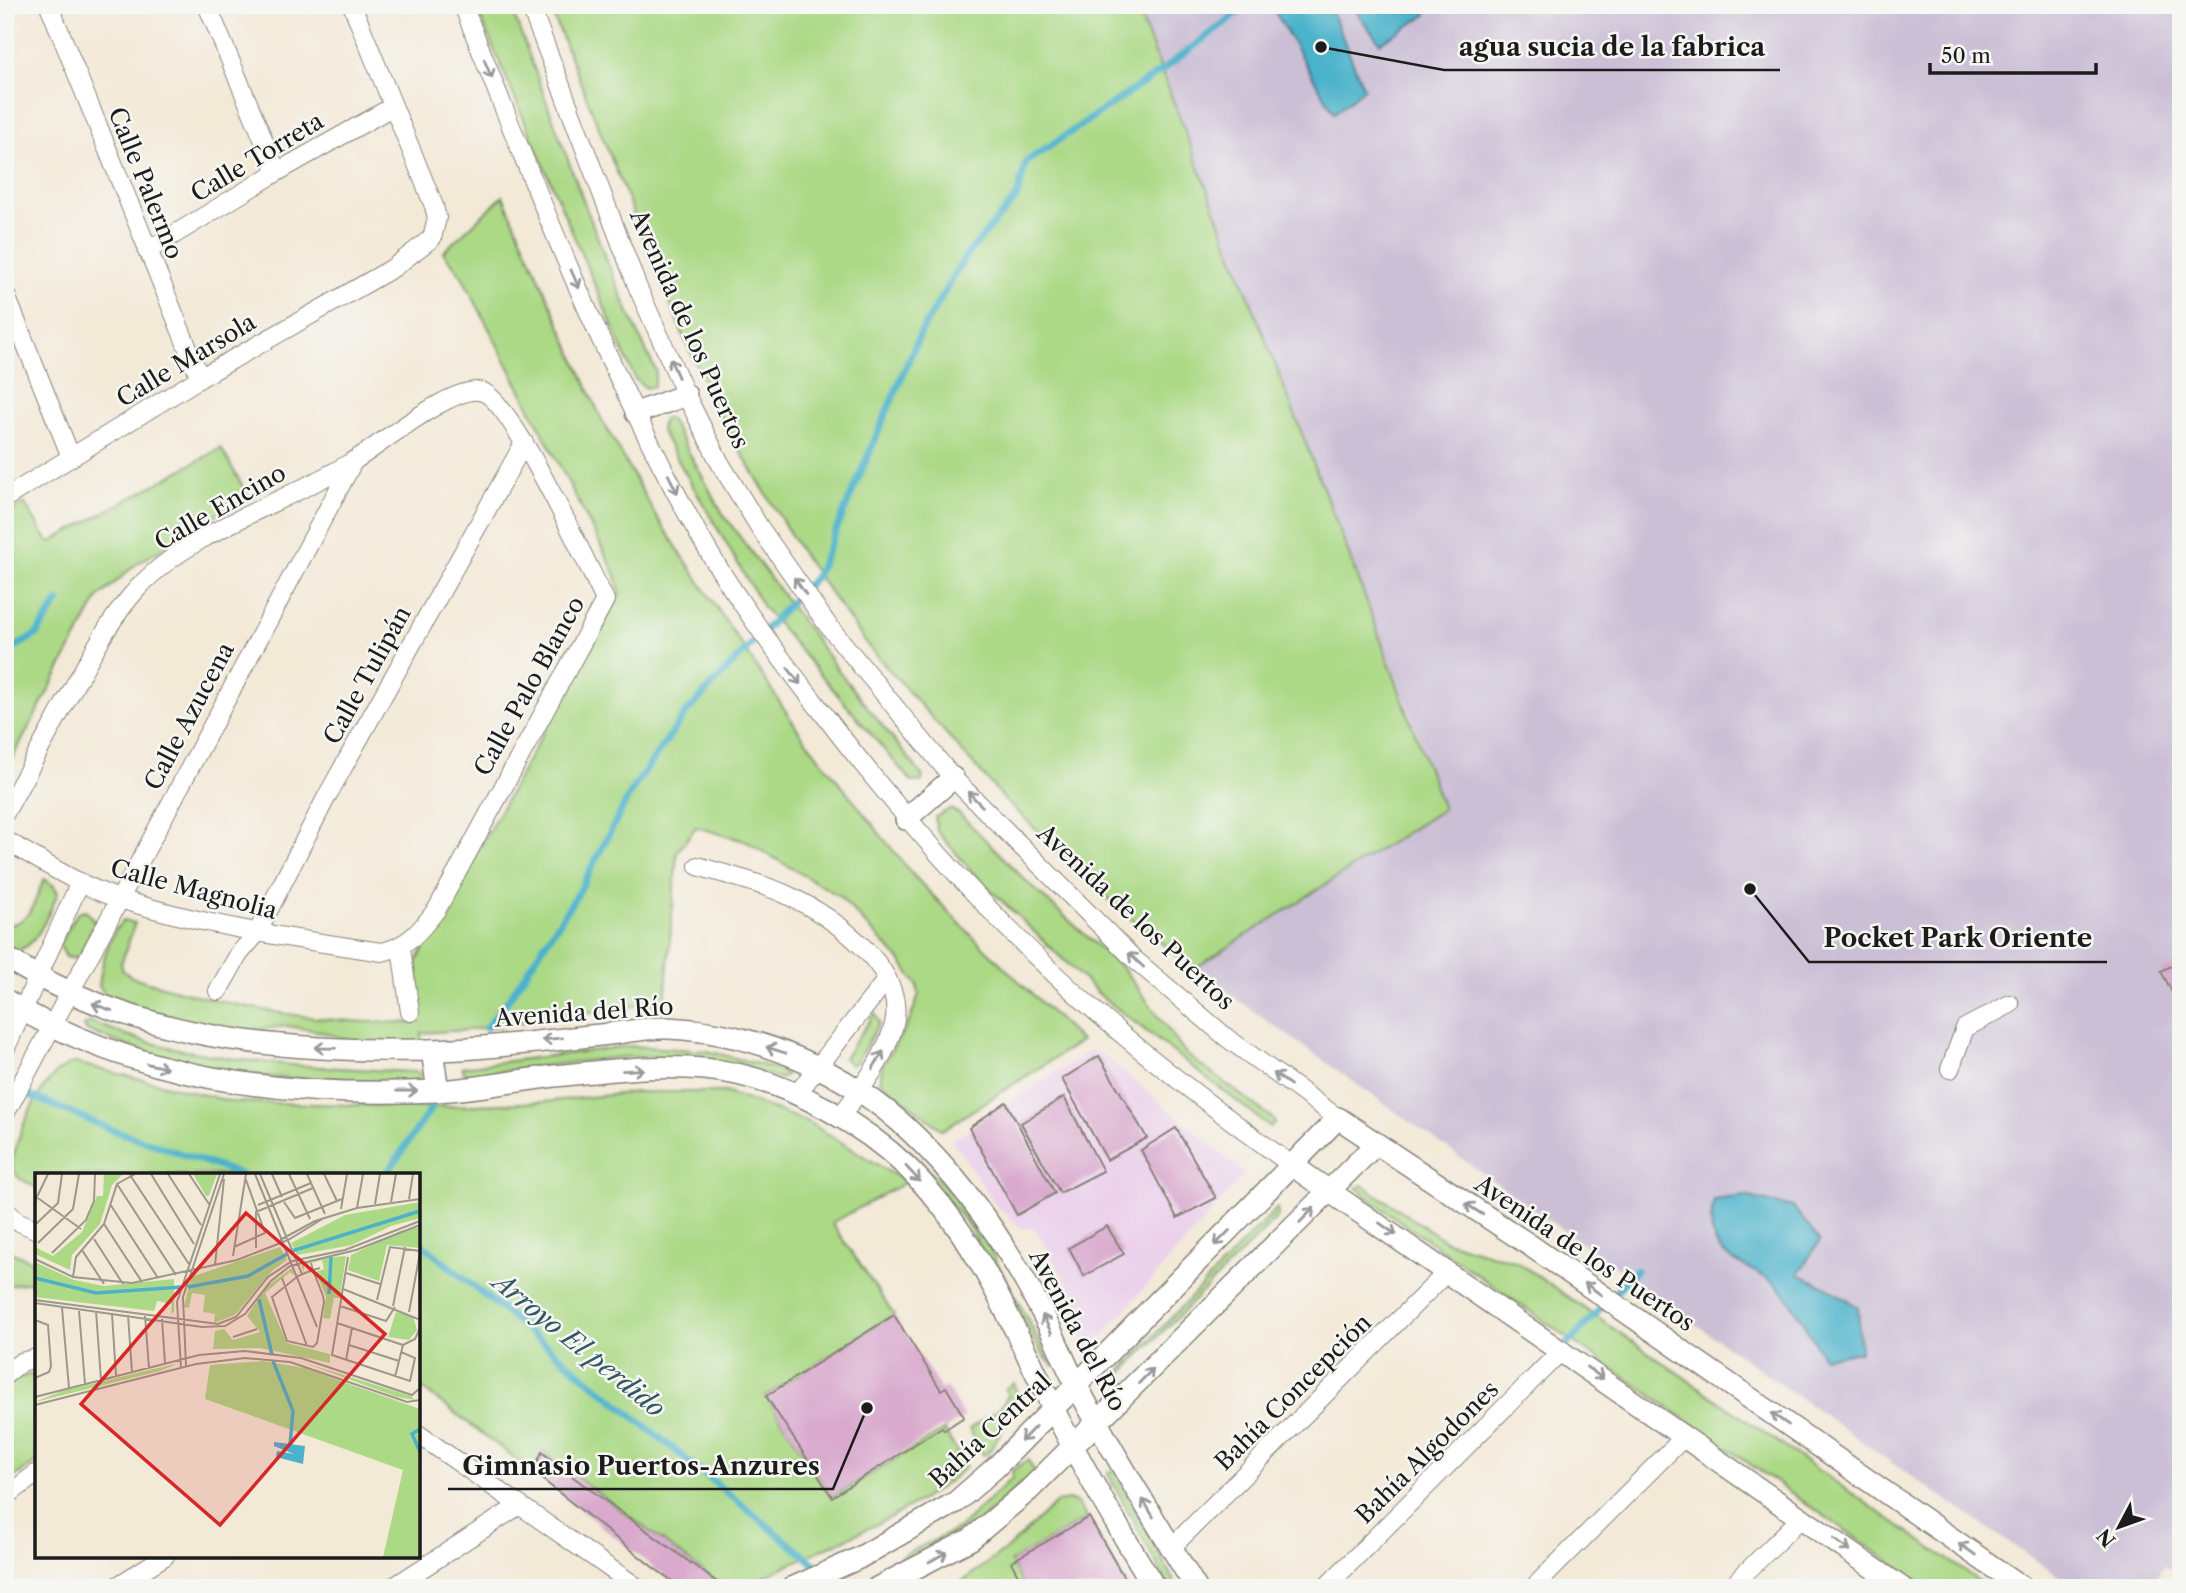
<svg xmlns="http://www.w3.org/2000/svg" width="2186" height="1593" viewBox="0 0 2186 1593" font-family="'Libre Caslon Text',serif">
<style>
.built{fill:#ebd1eb}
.industrial{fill:#cbbfd5}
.green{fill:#acd986;stroke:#647a51;stroke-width:2}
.water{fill:#4cb2cb;stroke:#346774;stroke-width:2}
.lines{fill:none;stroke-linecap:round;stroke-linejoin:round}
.stream{stroke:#4cb2cb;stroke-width:7}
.building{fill:#d9aace}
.minor-casing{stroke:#88827a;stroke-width:20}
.tertiary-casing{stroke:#88827a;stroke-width:24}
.minor{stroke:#fff;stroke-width:18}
.tertiary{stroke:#fff;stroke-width:21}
.oneway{stroke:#999}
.labels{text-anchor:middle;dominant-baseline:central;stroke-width:5;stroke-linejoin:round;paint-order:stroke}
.street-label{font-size:24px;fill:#1c1c1c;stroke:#f6f6f2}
.water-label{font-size:26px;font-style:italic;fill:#2f5862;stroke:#f6f6f2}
.inset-river{fill:none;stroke:#4cb2cb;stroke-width:3.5}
.inset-road{fill:none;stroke:#9d978c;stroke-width:2}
.view{fill:#d62828;fill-opacity:0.15;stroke:#d62828;stroke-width:3.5}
.inset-edge{fill:none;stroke:#1c1c1c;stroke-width:3.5}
.leader{fill:none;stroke:#1c1c1c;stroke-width:2.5}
.callout-dot{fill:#1c1c1c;stroke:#f6f6f2;stroke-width:2.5}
.callout-label{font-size:26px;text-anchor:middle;font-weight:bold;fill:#1c1c1c;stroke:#f6f6f2;stroke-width:5;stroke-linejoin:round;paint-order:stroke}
</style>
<rect width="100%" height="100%" fill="#f6f6f2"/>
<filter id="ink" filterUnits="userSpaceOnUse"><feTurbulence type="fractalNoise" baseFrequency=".0143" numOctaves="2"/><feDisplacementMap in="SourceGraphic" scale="14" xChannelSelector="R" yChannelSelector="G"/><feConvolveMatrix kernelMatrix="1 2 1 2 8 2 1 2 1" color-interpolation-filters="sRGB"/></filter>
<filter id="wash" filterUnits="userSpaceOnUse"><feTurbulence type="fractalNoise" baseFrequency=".00686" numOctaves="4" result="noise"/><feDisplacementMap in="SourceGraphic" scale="28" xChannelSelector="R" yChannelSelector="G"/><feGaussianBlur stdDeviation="1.57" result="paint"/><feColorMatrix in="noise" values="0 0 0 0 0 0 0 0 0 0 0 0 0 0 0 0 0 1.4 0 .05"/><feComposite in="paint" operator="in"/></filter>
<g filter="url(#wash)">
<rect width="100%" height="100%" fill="#f3e9d7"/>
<polygon class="built" points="1091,1050 1102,1054 1245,1174 1092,1348 1084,1341 1072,1322 1077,1300 1036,1230 1020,1227 999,1209 952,1140"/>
<polygon class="industrial" points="1136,5 2181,5 2181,1577 2165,1566 2148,1588 2076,1588 1892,1463 1194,969 1443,809 1412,718"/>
<g class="green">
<path d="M475,5H510C558,128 598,253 656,371L654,386L646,388L635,379Z"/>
<polygon points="549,5 1136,5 1356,573 1443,809 1194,969 1125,914 1006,801 869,647 801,552 720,417 685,340"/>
<path d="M503,196L601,418L656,516L803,737L912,874L973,937L1081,1041L942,1130L880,1081L882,1066L910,1020L919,994L917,985L900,960L839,896L745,841L696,827L677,852L665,1004L653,1003L469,1030L421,1033L422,1044L367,1046L319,1031L287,1026L234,1032L196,1028L108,998L99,986C101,967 108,934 123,921L135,923L121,964L123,971L132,977C226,1006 321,1026 420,1022L417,961L620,594L616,575L462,276L443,252Z"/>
<polygon points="667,418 672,422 723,514 847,682 919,771 923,777 921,782 912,782 904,773 763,607 661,431 662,421"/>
<polygon points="221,448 248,496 135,565 98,598 5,772 5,515 24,503 49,543"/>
<polygon points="950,809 960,814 1030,885 1125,971 1187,1055 1272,1118 1275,1123 1270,1127 1101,996 975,875 937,831 935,817"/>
<path d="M44,879L54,886L58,893C48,913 33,963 5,947V922L10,925C33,920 35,899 44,879Z"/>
<polygon points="85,910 95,922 78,959 66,957 59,944 78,912"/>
<polygon points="875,1013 879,1023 858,1060 851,1065 844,1058"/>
<path d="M90,1022C112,1029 134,1039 156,1044C242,1065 330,1068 418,1072L421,1076L418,1080C305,1087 192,1075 86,1030L84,1026Z"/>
<polygon points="630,1046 708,1051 777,1069 786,1075 780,1079 702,1057 620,1057 470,1075 465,1075 462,1067"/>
<path d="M75,1063L233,1102L432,1107L543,1102L638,1092H725L808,1122L906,1182L832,1223L894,1315L766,1396L832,1497L944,1430L966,1467C903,1524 816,1546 743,1588H725L543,1452L533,1472L418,1385V1175H37V1188L19,1178L12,1170C13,1139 42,1070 75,1063Z"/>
<polygon points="909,1150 945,1186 982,1235 1053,1366 1042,1354 966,1222 905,1152"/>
<polygon points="1362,1185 1446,1241 1517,1262 1989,1588 1928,1588 1377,1205 1357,1188"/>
<polygon points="1277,1208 1278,1216 1121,1374 1120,1371"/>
<polygon points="5,1250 37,1263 37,1281 5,1286"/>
<polygon points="31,1374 37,1375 37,1462 5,1483 5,1389 17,1379"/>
<path d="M1014,1383C1023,1405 999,1434 988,1453L983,1455L969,1429L999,1409L1008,1396L1005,1389Z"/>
<polygon points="1028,1460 1035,1472 963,1536 899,1568 894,1567 901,1556 958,1529 1012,1478 1012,1471"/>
<polygon points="1113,1470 1178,1588 1170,1588 1109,1476 1108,1472"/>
<polygon points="1069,1500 1076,1502 1087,1518 1011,1562 1025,1588 953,1588 1008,1548 1057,1502"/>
</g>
<g class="water">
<polygon points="1271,5 1329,5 1364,89 1334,113"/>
<polygon points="1351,5 1421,5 1426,15 1380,43"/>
<path d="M1744,1196L1793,1207L1820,1241L1798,1274L1825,1286L1858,1307L1860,1352L1823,1357C1810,1337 1795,1304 1780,1289C1748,1257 1699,1267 1714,1200Z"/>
</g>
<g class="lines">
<g class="stream">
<polyline points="5,653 36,635 59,601"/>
<polyline points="486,1028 506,1003 579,892 632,790 685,714 817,575 920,334 965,257 1017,197 1026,162 1161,71 1248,5"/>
<polyline points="5,1085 110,1129 242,1175"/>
<polyline points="386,1175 432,1107"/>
<polyline points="418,1241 844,1588"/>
<polyline points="1563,1349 1636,1270"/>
</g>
</g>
<g id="blocks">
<g class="building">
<polygon points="2181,961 2181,1009 2161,971"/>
<polygon points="1099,1056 1147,1138 1107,1160 1062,1079"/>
<polygon points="1064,1097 1103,1171 1060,1193 1021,1123"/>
<polygon points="1006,1102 1055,1193 1017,1215 969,1128"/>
<polygon points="1176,1128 1216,1198 1177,1218 1141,1150"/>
<polygon points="1107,1226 1124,1254 1084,1276 1069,1248"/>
<polygon points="894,1315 941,1390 946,1387 964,1417 944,1430 942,1427 832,1497 766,1396"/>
<polygon points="542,1452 565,1471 725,1588 682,1588 654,1568 533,1472"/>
<polygon points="1089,1517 1130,1588 1025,1588 1011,1562"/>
</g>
</g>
</g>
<g filter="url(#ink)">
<use href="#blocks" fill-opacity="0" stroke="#88827a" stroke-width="2"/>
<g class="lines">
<defs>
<g id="minor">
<polyline points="49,5 200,378"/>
<polyline points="207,5 277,172"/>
<path d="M463,5C532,181 602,360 694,526C729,590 777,654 822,712C906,822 998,927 1103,1018C1164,1071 1228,1119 1293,1166"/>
<polyline points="530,5 638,288 686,395 720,463 760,528 827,624 953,778 1134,959 1227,1038 1338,1118"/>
<polyline points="147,251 277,172 392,107"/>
<polyline points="5,293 71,457"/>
<polyline points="5,498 200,378 393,268 432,238 437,218 434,206 352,5"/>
<path d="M5,813C27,772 49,732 71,692C91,656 109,620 137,589C189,531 288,502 355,460C380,445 456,382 483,392C512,402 587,564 605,600L437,909C421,930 409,946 382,952C294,939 205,926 120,899C79,886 42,861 5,840"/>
<path d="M698,866C726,875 758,882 785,894C830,915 907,967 894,1024C886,1058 860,1090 840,1117"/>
<polyline points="401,948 410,1012"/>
<polyline points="218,991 239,954 257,933 327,796 524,443"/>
<polyline points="5,1050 80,882"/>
<polyline points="1950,1069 1965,1028 2010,1004"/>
<polyline points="796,1095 887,979"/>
<polyline points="5,1114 353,462"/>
<polyline points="5,1210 17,1221 37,1230"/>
<polyline points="5,1375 21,1362 37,1358"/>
<polyline points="418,1434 638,1588"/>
<polyline points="5,1497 37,1473"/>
<polyline points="1171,1548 1448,1271"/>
<polyline points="114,1588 165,1556"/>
<polyline points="392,1588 518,1506"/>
<polyline points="1325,1588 1562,1350"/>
<polyline points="1533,1588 1685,1436"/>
<polyline points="1730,1588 1802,1517"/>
</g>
<g id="tertiary">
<polyline points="636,413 686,395"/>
<polyline points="906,819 953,778"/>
<path d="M5,957C136,1040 279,1052 430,1050C489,1049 550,1040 609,1034C628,1032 649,1027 668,1028C758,1032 847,1071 911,1132C967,1185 1011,1251 1046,1320C1057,1342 1066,1366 1078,1388C1114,1456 1156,1522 1196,1588"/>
<path d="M5,1000C136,1080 286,1098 436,1091C479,1089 522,1079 565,1075C619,1069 683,1062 737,1074C798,1088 862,1124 907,1167C979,1238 1011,1324 1055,1412C1085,1472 1120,1531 1155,1588"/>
<polyline points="432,1050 438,1091"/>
<polyline points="1293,1166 1902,1588"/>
<polyline points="792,1588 859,1558 956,1502 996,1467 1338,1118 1531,1246 2023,1588"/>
<polyline points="877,1588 971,1539 1029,1490 1376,1144"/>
</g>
</defs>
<use href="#minor" class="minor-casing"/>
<use href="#tertiary" class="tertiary-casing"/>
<use href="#minor" class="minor"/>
<use href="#tertiary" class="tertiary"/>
</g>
<defs><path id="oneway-shaft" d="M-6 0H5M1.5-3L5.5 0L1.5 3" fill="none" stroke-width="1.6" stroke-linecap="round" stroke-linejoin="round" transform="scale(1.75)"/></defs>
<g class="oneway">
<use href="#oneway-shaft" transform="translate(488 69) rotate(68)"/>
<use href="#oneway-shaft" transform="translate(575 279) rotate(66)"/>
<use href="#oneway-shaft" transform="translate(674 368) rotate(-114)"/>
<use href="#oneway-shaft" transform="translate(673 484) rotate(63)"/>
<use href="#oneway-shaft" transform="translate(800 586) rotate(-125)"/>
<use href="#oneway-shaft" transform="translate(794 676) rotate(53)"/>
<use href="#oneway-shaft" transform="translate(975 799) rotate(-135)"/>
<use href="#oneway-shaft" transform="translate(1136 960) rotate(-137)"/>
<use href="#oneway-shaft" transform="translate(102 1007) rotate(-160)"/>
<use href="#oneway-shaft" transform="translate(552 1039) rotate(174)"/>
<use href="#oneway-shaft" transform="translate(325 1048) rotate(-179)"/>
<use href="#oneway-shaft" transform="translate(776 1050) rotate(-162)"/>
<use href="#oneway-shaft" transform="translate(878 1060) rotate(-59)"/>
<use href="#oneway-shaft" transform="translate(157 1066) rotate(13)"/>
<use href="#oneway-shaft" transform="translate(633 1070) rotate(-3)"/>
<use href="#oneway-shaft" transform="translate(1282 1079) rotate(-145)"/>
<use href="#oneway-shaft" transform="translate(407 1091)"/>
<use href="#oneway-shaft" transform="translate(913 1174) rotate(47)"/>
<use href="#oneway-shaft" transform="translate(1474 1209) rotate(-147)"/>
<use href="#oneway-shaft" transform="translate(1307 1215) rotate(-45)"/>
<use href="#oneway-shaft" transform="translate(1388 1229) rotate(35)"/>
<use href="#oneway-shaft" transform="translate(1222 1238) rotate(135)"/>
<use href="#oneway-shaft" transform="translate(1593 1289) rotate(-145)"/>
<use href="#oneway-shaft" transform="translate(1047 1324) rotate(-116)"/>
<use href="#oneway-shaft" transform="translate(1595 1373) rotate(35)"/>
<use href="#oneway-shaft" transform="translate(1146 1376) rotate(-45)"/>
<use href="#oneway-shaft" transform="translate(1780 1419) rotate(-145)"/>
<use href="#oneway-shaft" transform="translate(1028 1434) rotate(134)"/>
<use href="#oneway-shaft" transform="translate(1148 1508) rotate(-121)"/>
<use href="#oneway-shaft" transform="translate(1842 1545) rotate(35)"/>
<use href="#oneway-shaft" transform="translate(1967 1549) rotate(-145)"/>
<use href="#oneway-shaft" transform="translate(938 1557) rotate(-29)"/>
</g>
</g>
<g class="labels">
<g class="street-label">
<text transform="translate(257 157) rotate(-31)">Calle Torreta</text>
<text transform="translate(146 183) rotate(68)">Calle Palermo</text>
<text transform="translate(690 329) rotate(66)">Avenida de los Puertos</text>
<text transform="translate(186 360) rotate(-31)">Calle Marsola</text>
<text transform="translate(220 507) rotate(-30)">Calle Encino</text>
<text transform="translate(367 675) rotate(-61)">Calle Tulipán</text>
<text transform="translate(529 686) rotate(-61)">Calle Palo Blanco</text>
<text transform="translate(189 716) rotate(-62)">Calle Azucena</text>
<text transform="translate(194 889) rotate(15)">Calle Magnolia</text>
<text transform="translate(1136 917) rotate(43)">Avenida de los Puertos</text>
<text transform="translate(584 1012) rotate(-4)">Avenida del Río</text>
<text transform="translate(1585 1253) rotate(34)">Avenida de los Puertos</text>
<text transform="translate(1078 1330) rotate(62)">Avenida del Río</text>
<text transform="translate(1293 1392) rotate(-45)">Bahía Concepción</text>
<text transform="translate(990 1430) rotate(-43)">Bahía Central</text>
<text transform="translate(1427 1452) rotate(-45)">Bahía Algodones</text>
</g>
<g class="water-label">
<text transform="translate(579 1345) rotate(39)">Arroyo El perdido</text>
</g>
</g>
<g transform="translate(35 1173)">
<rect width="385" height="385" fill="#f3e9d7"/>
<path d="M69,1H88L77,12L65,51L37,82L35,97L0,81V74L18,83L47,59L62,23H68ZM158,1H182L174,23H171ZM385,29V45L356,53L317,72L262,82L256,70L310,42ZM385,54V75L352,72L344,108L313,97L316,82L365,58ZM245,74L252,87L237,98L200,142L179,150L180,141L168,139L170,122L157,120L154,135L149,134L156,104ZM311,83L305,125H299L295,146L288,145L291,124L281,99L289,96L287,87L269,92V99L266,92L284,85ZM0,89L39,107L69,113L139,106V139L136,141L137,131L122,128L119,138L0,124ZM257,95L260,103L255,99L230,120L252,170L295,181V190L225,175L178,176L180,158L189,156L198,167L225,159L212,143L231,114ZM361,139L378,144L382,157L374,167L353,164ZM228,188L269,195L385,236V384H348L368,297L170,226L175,192ZM267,189L376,223L380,227L362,224ZM144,190L125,198L0,229L27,218Z" fill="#acd986"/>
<path d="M239,269L270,273L268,291L241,284L242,278L259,281L239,273Z" fill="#4cb2cb"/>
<path class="inset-river" d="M257,78L385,38M0,105L61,120L147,114M153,114L213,103L252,81M294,121L296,84M224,126L237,182M238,188L258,238L255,272M385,256L377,261L385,279"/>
<path class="inset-road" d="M116,1L159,71M133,1L166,52M154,1L174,31M220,1L282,154M225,1L267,101M237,1L247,24M254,1L275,46M272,1L290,41M289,1L302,28M95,2L154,91M82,11L141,102M0,23L46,56M374,26L378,1M0,28L13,1M249,29L260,45L307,26M356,29L361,1M75,31L123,105M340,31L345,1M223,32L276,10M322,35L328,1M306,36L312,1M69,51L107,109M0,52L23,30L27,1M59,66L88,111M245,67L280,48L322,35L385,26M3,70L38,36L44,1M199,74L230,60L210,4M221,75V39L278,15M47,77L69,111M17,80L51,47L59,28L60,1M198,83L211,1M313,84L297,182L375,208L380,185L366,179M0,86L38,104L97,110L202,87L253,67L289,45M276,90L278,97L288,123L289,129L282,170L278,174L252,168L237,124L263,103L270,100L278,97L285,95M180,92L189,6M311,100L345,111M38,104L41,84L69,51L82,11L100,1M247,105L272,173M308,116L383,146M0,127L183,151L201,144L233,104L257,88L310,77L385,48M342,127L355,74L385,78M0,130L167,154L190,153L210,141L236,108L255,93L321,77L385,52M305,133L351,148L360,134M358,133L370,74M27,135L34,215M44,138L50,211M61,138L66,207M374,139L385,80M77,141L81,203M93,142L97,199M110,143L114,195M127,146L130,191M0,147L13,152L16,193L14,199L0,205M302,150L368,172M198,164L222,156M314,172L364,188M368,172L380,166L385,155M311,187L317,155M151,193L148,124L189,1M146,194L142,129L185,1M360,204L368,172M0,224L164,182L210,178L266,185L377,222L385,215M0,232L161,191L210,185L255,189L372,229L385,227"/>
<path class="view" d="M211,40L350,161L185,352L46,231Z"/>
<rect width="385" height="385" class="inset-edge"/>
</g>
<path class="leader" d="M1321 47L1444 70H1780M1750 889L1809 962H2107M867 1408L833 1489H448"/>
<g class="callout-dot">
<circle cx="1321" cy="47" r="7"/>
<circle cx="1750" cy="889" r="7"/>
<circle cx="867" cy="1408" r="7"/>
</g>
<g class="callout-label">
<text x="1612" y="56">agua sucia de la fabrica</text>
<text x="1958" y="947">Pocket Park Oriente</text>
<text x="641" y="1475">Gimnasio Puertos-Anzures</text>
</g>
<rect width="2186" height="1593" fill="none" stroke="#f6f6f2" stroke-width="28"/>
<g transform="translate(2119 1527) rotate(229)" stroke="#f6f6f2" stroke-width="5" paint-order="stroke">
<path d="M0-5L12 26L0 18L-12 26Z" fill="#1c1c1c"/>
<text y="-10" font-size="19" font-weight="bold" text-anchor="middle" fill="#1c1c1c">N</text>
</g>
<path d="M1930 63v10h166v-10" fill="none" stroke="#1c1c1c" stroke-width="3.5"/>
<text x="1941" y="63" font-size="21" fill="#1c1c1c" stroke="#f6f6f2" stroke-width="5" paint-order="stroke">50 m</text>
</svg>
